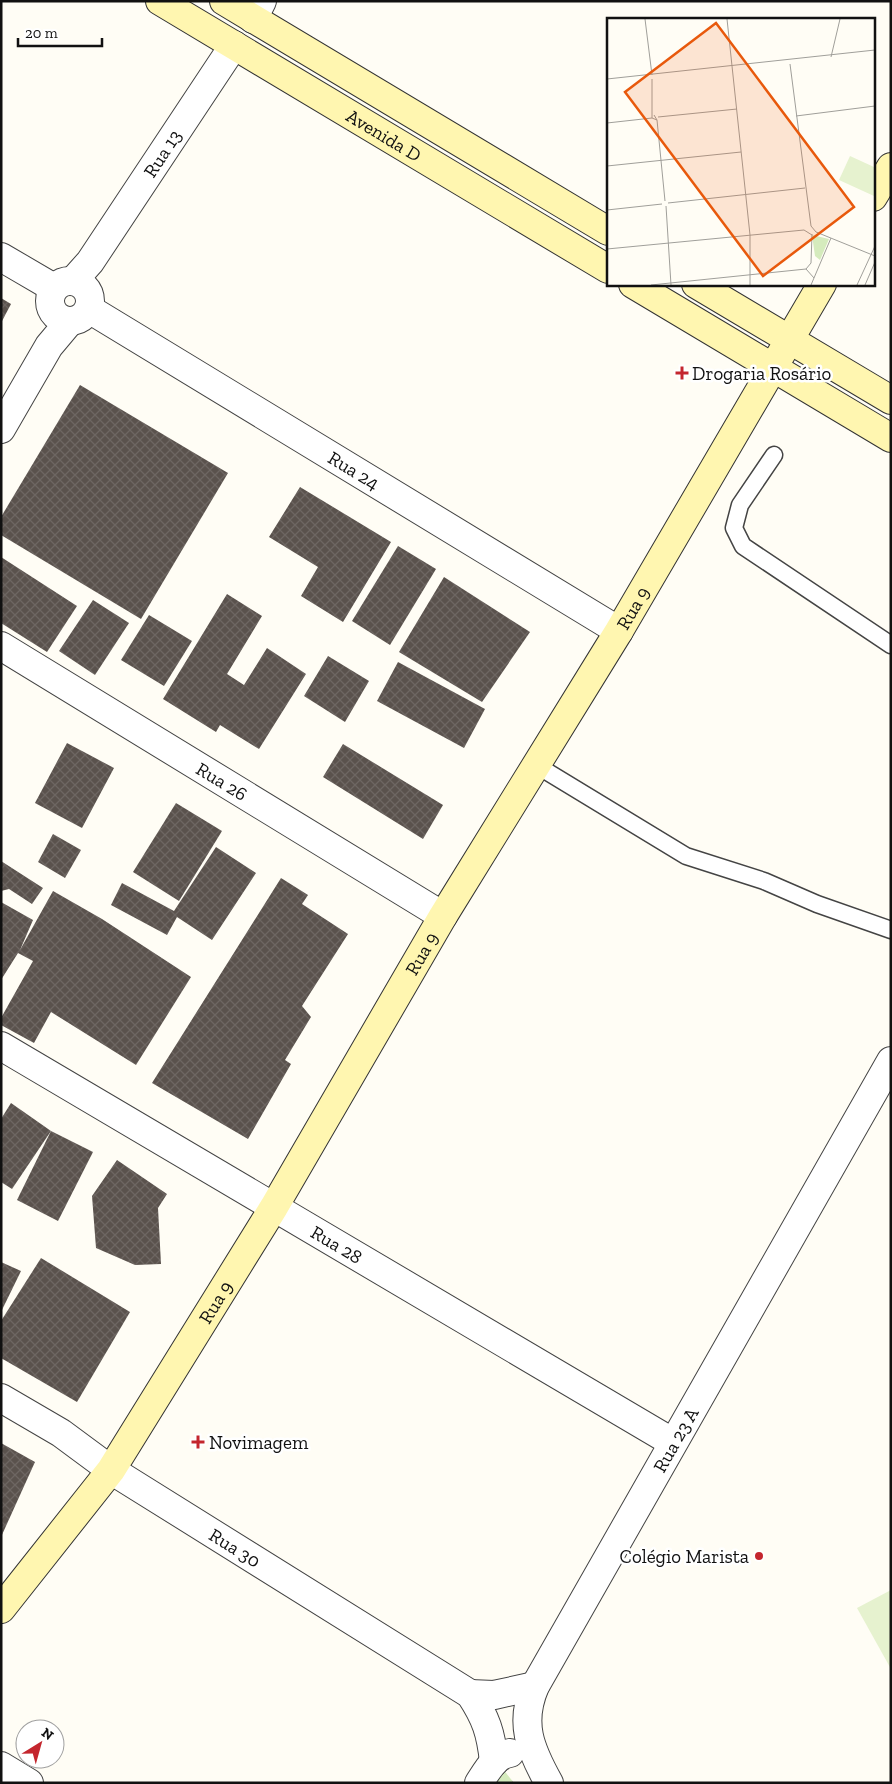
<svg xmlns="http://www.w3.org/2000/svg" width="892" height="1784" viewBox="0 0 892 1784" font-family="'Zilla Slab',serif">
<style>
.grass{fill:url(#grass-tufts)}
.pitch{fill:#e6f2cf}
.building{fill:url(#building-cross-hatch)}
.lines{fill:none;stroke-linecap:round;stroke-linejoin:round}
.lane-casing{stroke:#444;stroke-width:19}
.street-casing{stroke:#444;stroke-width:30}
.secondary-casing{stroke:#333;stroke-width:30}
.lane{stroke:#fff;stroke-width:16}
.street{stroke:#fff;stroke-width:28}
.secondary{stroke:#fff6b0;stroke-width:28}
.poi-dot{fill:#c4262e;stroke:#fff;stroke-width:2}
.labels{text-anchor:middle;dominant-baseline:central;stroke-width:5;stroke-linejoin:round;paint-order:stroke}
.street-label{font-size:19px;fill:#111;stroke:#fff}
.poi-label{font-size:19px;fill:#111;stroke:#fff;text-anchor:start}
.inset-road{fill:none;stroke:#a09f9a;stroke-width:1}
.view{fill:#e8590c;fill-opacity:0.15;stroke:#e8590c;stroke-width:2.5}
.inset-edge{fill:none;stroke:#111;stroke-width:2.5}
</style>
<defs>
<pattern id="grass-tufts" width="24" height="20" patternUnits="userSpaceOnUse" patternTransform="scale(1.25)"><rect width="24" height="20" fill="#d5ebbd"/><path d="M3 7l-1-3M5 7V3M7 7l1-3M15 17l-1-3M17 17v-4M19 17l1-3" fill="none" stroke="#b6c8a1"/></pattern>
<pattern id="building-cross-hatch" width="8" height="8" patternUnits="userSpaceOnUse" patternTransform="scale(1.25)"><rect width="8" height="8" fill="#5a524d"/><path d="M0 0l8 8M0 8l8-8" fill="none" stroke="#6d6662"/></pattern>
</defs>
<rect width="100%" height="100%" fill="#fffdf5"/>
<polygon class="grass" points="499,1764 514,1783 488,1783"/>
<polygon class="pitch" points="891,1590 891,1669 857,1608"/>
<g class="building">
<polygon points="1,298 11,304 1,323"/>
<polygon points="80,385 228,473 141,619 1,535 1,517"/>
<polygon points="300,487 391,542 343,622 301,596 318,567 269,537"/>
<polygon points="398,546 436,569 390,645 352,621"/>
<polygon points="1,557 77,606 47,652 1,623"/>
<polygon points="444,577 530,632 482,702 399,652"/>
<polygon points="227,594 262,616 227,674 244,685 267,648 306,674 259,749 220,725 216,732 163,699"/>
<polygon points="93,600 129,623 95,675 59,651"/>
<polygon points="149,615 192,641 164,686 121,660"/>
<polygon points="328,656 369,681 345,722 304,696"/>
<polygon points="398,662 485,709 464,748 377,701"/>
<polygon points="67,743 114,768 82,828 35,803"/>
<polygon points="343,744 443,805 423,839 323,777"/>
<polygon points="176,803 222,831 179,901 133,872"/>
<polygon points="53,834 81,850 65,878 38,862"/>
<polygon points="216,847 256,873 212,940 177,917 167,935 111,905 122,883 174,911"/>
<polygon points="1,861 43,888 32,904 9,889 1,891"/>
<polygon points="281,878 308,895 302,904 348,934 302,1006 311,1017 285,1060 291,1064 248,1139 152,1083"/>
<polygon points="53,891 102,919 191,977 136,1065 51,1012 34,1043 1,1025 1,1018 33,961 18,953 1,980 1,902 33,920 20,950"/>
<polygon points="11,1103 51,1131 12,1189 1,1182 1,1119"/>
<polygon points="51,1131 93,1152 58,1221 17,1200"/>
<polygon points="117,1160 167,1194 158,1208 161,1264 135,1265 96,1248 92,1196"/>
<polygon points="41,1258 130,1312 77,1402 1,1358 1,1321"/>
<polygon points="1,1262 21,1271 1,1312"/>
<polygon points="1,1443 35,1462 1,1537"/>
</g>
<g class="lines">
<defs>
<g id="lane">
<polyline points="774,455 740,505 734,528 743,546 891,645"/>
<polyline points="536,765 686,856 764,881 817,904 891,930"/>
</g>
<g id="street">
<polyline points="253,19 262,1"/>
<polyline points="1,257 54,288"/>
<path id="s1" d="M73,281L90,262L234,45"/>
<circle cx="70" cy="301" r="20"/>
<path id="s2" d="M89,309L619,631"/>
<polyline points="1,429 49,346 70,321"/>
<path id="s3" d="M1,646L443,916"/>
<path id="s4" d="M1,1046L672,1442"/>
<path id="s5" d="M1,1398L61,1433L111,1470L470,1694C486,1718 491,1733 494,1762"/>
<polyline points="470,1694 494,1695 535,1686"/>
<polyline points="1,1766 29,1783"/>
<path d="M479,1783C487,1771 495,1755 510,1753"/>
<path id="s6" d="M549,1783C530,1749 519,1723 535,1686L891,1061"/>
</g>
<g id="secondary">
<path id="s7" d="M160,1L608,269"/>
<polyline points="224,1 608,231"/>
<polyline points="873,197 891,167"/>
<polyline points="633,284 891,438"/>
<polyline points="696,284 891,400"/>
<path id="s8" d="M1,1609L111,1470L274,1207L443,916L619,631L822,284"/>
</g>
</defs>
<use href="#lane" class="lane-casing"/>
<use href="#street" class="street-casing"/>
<use href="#secondary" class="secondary-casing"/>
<use href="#lane" class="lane"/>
<use href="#street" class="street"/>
<use href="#secondary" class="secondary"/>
</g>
<g class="poi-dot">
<path d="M679.5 365.5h5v5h5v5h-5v5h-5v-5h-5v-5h5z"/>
<path d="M195.5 1434.5h5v5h5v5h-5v5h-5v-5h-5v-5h5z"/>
<circle cx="759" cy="1556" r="5"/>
</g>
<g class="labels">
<g class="street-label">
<text stroke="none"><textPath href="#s7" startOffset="261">Avenida D</textPath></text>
<text stroke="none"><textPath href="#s1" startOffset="156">Rua 13</textPath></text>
<text stroke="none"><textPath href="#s2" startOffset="310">Rua 24</textPath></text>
<text stroke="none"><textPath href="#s8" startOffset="1185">Rua 9</textPath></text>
<text stroke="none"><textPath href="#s3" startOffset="259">Rua 26</textPath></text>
<text stroke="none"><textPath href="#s8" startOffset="780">Rua 9</textPath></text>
<text stroke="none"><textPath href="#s4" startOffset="390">Rua 28</textPath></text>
<text stroke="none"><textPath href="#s8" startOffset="375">Rua 9</textPath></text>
<text stroke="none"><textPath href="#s6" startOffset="386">Rua 23 A</textPath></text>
<text stroke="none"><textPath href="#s5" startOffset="278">Rua 30</textPath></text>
</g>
<g class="poi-label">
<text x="692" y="373">Drogaria Rosário</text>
<text x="209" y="1442">Novimagem</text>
<text x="749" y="1556" text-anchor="end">Colégio Marista</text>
</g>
</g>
<g transform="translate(607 18)">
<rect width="268" height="268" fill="#fffdf5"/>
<path d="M205,217L222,221L213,242L208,238Z" fill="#d5ebbd"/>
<path d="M243,138L267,149V178L232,162Z" fill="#e6f2cf"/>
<path class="inset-road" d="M38,1L45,57M120,1L143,217V267M224,39L233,1M183,46L204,208L209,214L268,238M0,61L268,32M45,61V100L50,102L47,97M189,98L268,88M51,99L130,91M50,102L58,183M0,105L45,100M0,148L134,134M61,185L198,170M59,188L64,267M0,192L55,186M0,231L197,212L205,217M199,251L204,245L205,216M44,267L199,251L207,260M204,267L224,220M250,267L268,228M258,267L268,244"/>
<path class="view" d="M109,5L247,189L156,258L18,74Z"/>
<rect width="268" height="268" class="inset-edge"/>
</g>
<rect width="892" height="1784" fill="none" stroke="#111111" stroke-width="5"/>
<g transform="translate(40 1744) rotate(37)"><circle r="24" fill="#ffffff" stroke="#a0a0a0"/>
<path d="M0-4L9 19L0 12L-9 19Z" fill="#c4262e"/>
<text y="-8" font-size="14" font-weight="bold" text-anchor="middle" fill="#111111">N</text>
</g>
<path d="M18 38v8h84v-8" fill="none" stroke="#111111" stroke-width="2.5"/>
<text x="25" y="38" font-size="15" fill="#111111" stroke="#ffffff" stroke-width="4" paint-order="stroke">20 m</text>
</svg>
